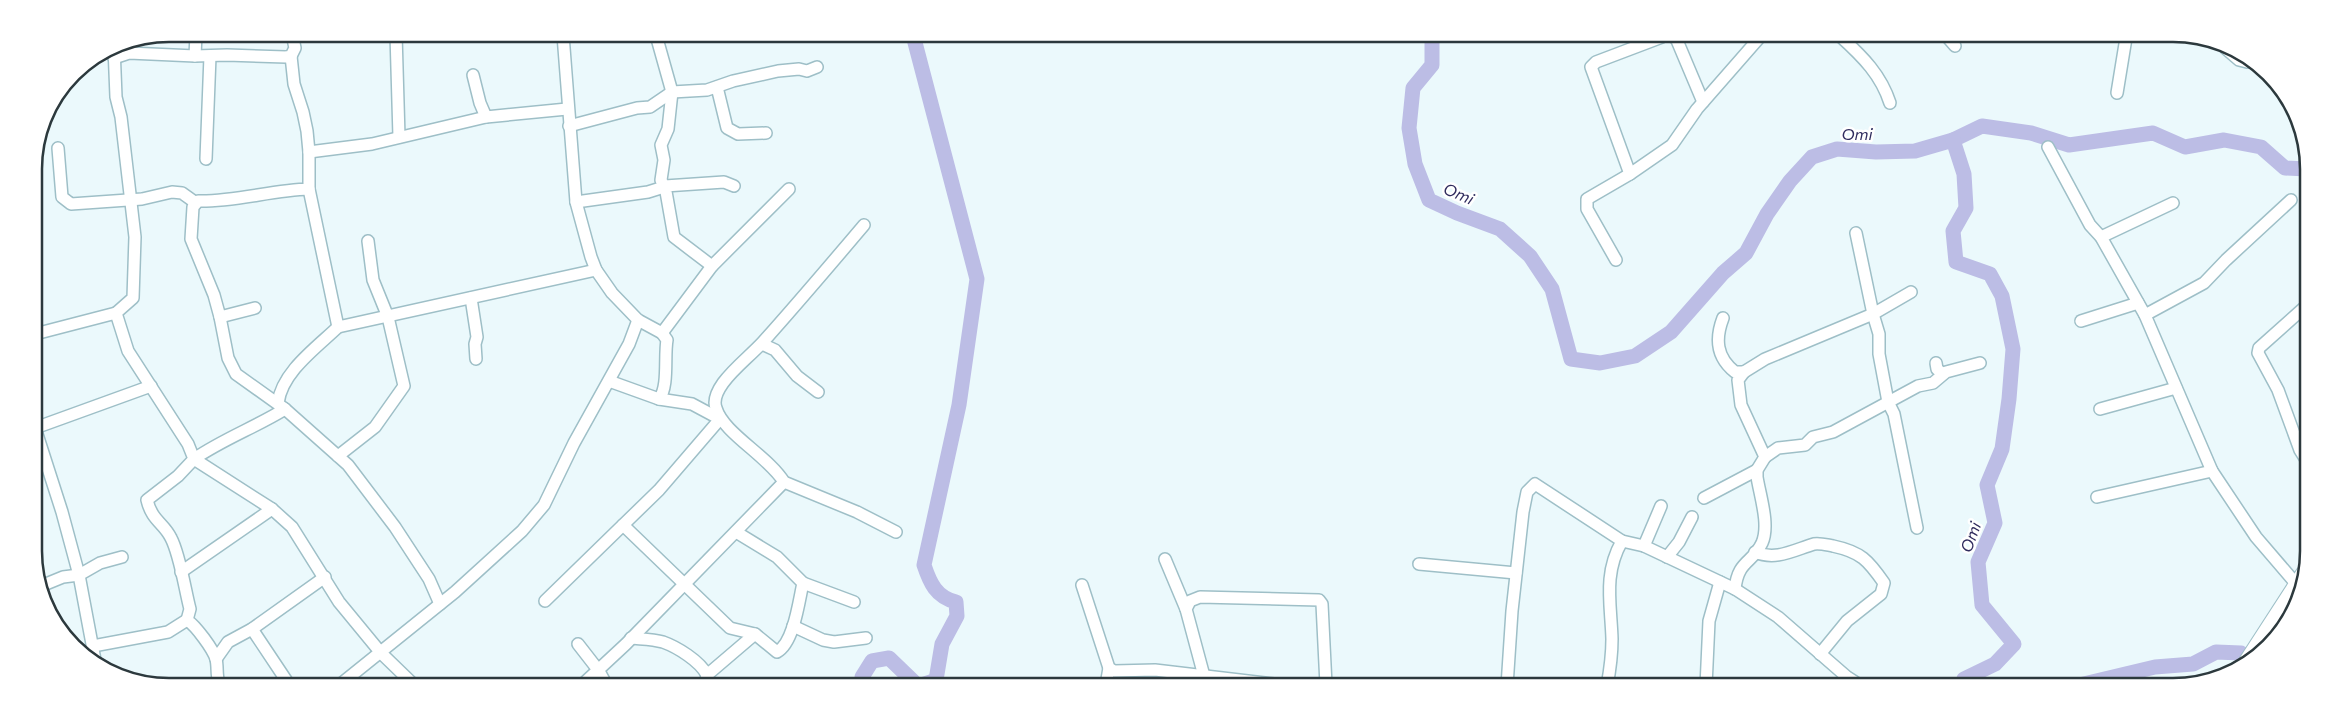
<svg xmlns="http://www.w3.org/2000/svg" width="2343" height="721" viewBox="0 0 2343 721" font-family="Commissioner,sans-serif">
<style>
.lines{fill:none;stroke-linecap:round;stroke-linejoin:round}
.river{stroke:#bcbde5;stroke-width:15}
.minor-casing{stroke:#9ebfc7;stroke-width:14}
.highway-casing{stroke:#9ebfc7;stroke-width:20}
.minor{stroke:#fff;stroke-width:11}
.highway{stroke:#fff;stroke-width:18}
.labels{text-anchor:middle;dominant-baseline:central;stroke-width:5;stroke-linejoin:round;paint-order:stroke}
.water-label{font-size:16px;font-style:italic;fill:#302c5e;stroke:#fff}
.rim{fill:none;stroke:#2c393d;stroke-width:2.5}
</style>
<rect width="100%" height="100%" fill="#ebf9fc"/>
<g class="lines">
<g class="river">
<path d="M913,35L977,279L959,405L924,565C930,583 936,597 956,602L957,616L942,644L936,680L924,684"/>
<polyline points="1432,37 1432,65 1413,88 1409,128 1415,164 1429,200 1457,213 1500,229 1530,256 1552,289 1571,359 1600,363 1635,356 1671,332 1723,273 1746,253 1767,214 1790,181 1812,157 1837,149 1876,152 1915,151 1953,140 1982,126 2031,133 2069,145 2153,133 2185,147 2224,140 2261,147 2285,168 2307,169"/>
<polyline points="1953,140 1964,174 1966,208 1953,231 1956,262 1990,274 2002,296 2013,349 2009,399 2002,449 1987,485 1995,523 1978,562 1982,605 2014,644 1995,664 1964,679 1965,687"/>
<polyline points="862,684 862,677 872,661 889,658 916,684"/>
<polyline points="2071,687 2155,667 2193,664 2216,652 2241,653 2252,660"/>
</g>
<defs>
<g id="minor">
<polyline points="396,34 399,137"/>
<polyline points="563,35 576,202 591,257 596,270 612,293 638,320 662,333 712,266 789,189"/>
<polyline points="1673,37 1676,38 1703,102"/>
<path d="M1841,37C1863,57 1881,75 1890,103"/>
<polyline points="1948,38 1955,46"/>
<path d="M114,47L116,97L121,117L135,237L133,298L116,313L128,351L188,444L194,459L178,476L147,500C152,521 164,523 171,538C180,555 185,590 190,609L187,620C196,626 213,649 216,659C218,667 216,675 219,683"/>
<polyline points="2225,48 2239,60 2247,62"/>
<polyline points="195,56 196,34"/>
<path d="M291,56L294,84L303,112L307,131L309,152V189C272,190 235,202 198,201L193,207L191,239L214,295L220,317L228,358L236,374L285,409C256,427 223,439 194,459L272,509L292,527L339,602L381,653L412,683"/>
<polyline points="114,58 129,53 195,56 227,55 286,57 291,56 295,48 292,34"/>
<polyline points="473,75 480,103 486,117"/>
<polyline points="717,87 727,128 738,134 766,133"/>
<polyline points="2117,93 2126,38"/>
<polyline points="569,126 637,108 650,107 672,92 707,90 733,81 778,71 799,69 807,71 817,67"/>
<polyline points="2048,147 2090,225 2101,237 2145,315 2212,471 2256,537 2298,586"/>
<polyline points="58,148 62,197 71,204 142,199 172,192 182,193 196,203"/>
<polyline points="309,152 372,144 486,117 567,109"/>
<polyline points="206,159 210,56"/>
<polyline points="1630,174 1591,67 1596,62 1662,37"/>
<polyline points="309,189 338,327 596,270"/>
<polyline points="576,202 648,192 664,187 661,180 664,160 661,145 668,129 672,92 656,35"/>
<path d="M864,225C831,264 797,304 763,342C750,356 734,368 723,383C718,390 713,400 716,408C723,433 768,456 784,482L857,512L896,532"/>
<polyline points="1856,233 1873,314 1879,334 1879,354 1888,402 1894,414 1917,528"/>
<polyline points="2101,237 2173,203"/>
<polyline points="1616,260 1587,209 1587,199 1630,174 1672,145 1697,109 1760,37"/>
<polyline points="712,266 674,237 665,186 724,182 734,186"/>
<polyline points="471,298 477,337 475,344 476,359"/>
<polyline points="2145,315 2204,283 2226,260 2291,200"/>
<polyline points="220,317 255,308"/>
<path d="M1723,318C1715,339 1716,357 1735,372H1744L1738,380L1741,405L1765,457L1757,470V477C1760,496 1770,525 1762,543C1752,564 1738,560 1735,589"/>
<polyline points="2081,321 2138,303"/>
<path d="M662,333L667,340C664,356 669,387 659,399L692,404L720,419L659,490L623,525L730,628L755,634L777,652C794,643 799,600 803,583L777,557L736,532"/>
<polyline points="35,334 116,313"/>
<polyline points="762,344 775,350 797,376 818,392"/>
<polyline points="1936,363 1937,369 1943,374"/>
<polyline points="1744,372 1765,359 1873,314 1911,292"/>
<polyline points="609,381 659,399"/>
<path d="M278,403C282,372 316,348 338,327"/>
<polyline points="285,409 348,465 395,527 429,579 440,604"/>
<polyline points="2100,409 2176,388"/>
<polyline points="35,428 62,512 79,575 95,660"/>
<polyline points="35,428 151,386"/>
<polyline points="338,456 375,427 404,386 388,317 373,280 368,241"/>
<polyline points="1765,457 1778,448 1805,445 1813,437 1833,432 1918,386 1933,383 1946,372 1980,363"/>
<polyline points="2305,458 2300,450 2278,390 2258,353 2259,348 2306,306"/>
<polyline points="2097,497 2212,471"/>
<polyline points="1704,498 1757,470"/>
<polyline points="1644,546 1661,506"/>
<path d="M1755,552C1776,561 1794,550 1814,544C1820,543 1827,545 1833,546C1861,552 1868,560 1884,583L1881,594L1847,621L1820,654"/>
<polyline points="1667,557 1679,542 1692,517"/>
<polyline points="1165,559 1186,609"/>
<polyline points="1419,564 1516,573"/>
<polyline points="181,572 272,509"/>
<polyline points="803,583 854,602"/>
<polyline points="1082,585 1109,668 1114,671 1155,670 1283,685"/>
<polyline points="41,586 63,577 79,575 100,563 122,557"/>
<polyline points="545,601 623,525"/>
<polyline points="793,626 823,640 834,642 866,638"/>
<polyline points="252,629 288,683"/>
<path d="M631,638C641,639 653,639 663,642C677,647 700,661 707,675L705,684"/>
<polyline points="578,644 599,671 606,684"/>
<polyline points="93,646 168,632 187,620"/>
<polyline points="216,659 228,642 252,629 325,577"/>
<polyline points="707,675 755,634"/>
<polyline points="1204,676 1186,609 1190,601 1200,597 1319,600 1322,604 1326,685"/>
<polyline points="342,683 455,592 522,531 544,505 574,443 629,344 638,320"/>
<polyline points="583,684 626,644 784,482"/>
<polyline points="1106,685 1109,668"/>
<polyline points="1507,686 1512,611 1523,512 1527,492 1535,484 1622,541 1644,546 1735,589 1778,617 1847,677 1861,686"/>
<path d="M1607,686C1610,670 1612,655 1612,639C1611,604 1603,574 1622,541"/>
<polyline points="1706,686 1709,621 1720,582"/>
</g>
<polyline id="highway" points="2248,662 2305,574"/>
</defs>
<use href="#minor" class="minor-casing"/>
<use href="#highway" class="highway-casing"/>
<use href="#minor" class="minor"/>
<use href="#highway" class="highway"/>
</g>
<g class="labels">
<g class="water-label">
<text x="1857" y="133">Omi</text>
<text transform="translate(1459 193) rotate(23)">Omi</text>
<text transform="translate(1970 537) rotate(-70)">Omi</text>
</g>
</g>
<path d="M0 0H2343V721H0ZM169 42H2173A127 127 0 0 1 2300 169V551A127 127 0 0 1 2173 678H169A127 127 0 0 1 42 551V169A127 127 0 0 1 169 42Z" fill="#fff" fill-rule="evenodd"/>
<path class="rim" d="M169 42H2173A127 127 0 0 1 2300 169V551A127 127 0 0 1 2173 678H169A127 127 0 0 1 42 551V169A127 127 0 0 1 169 42Z"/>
</svg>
